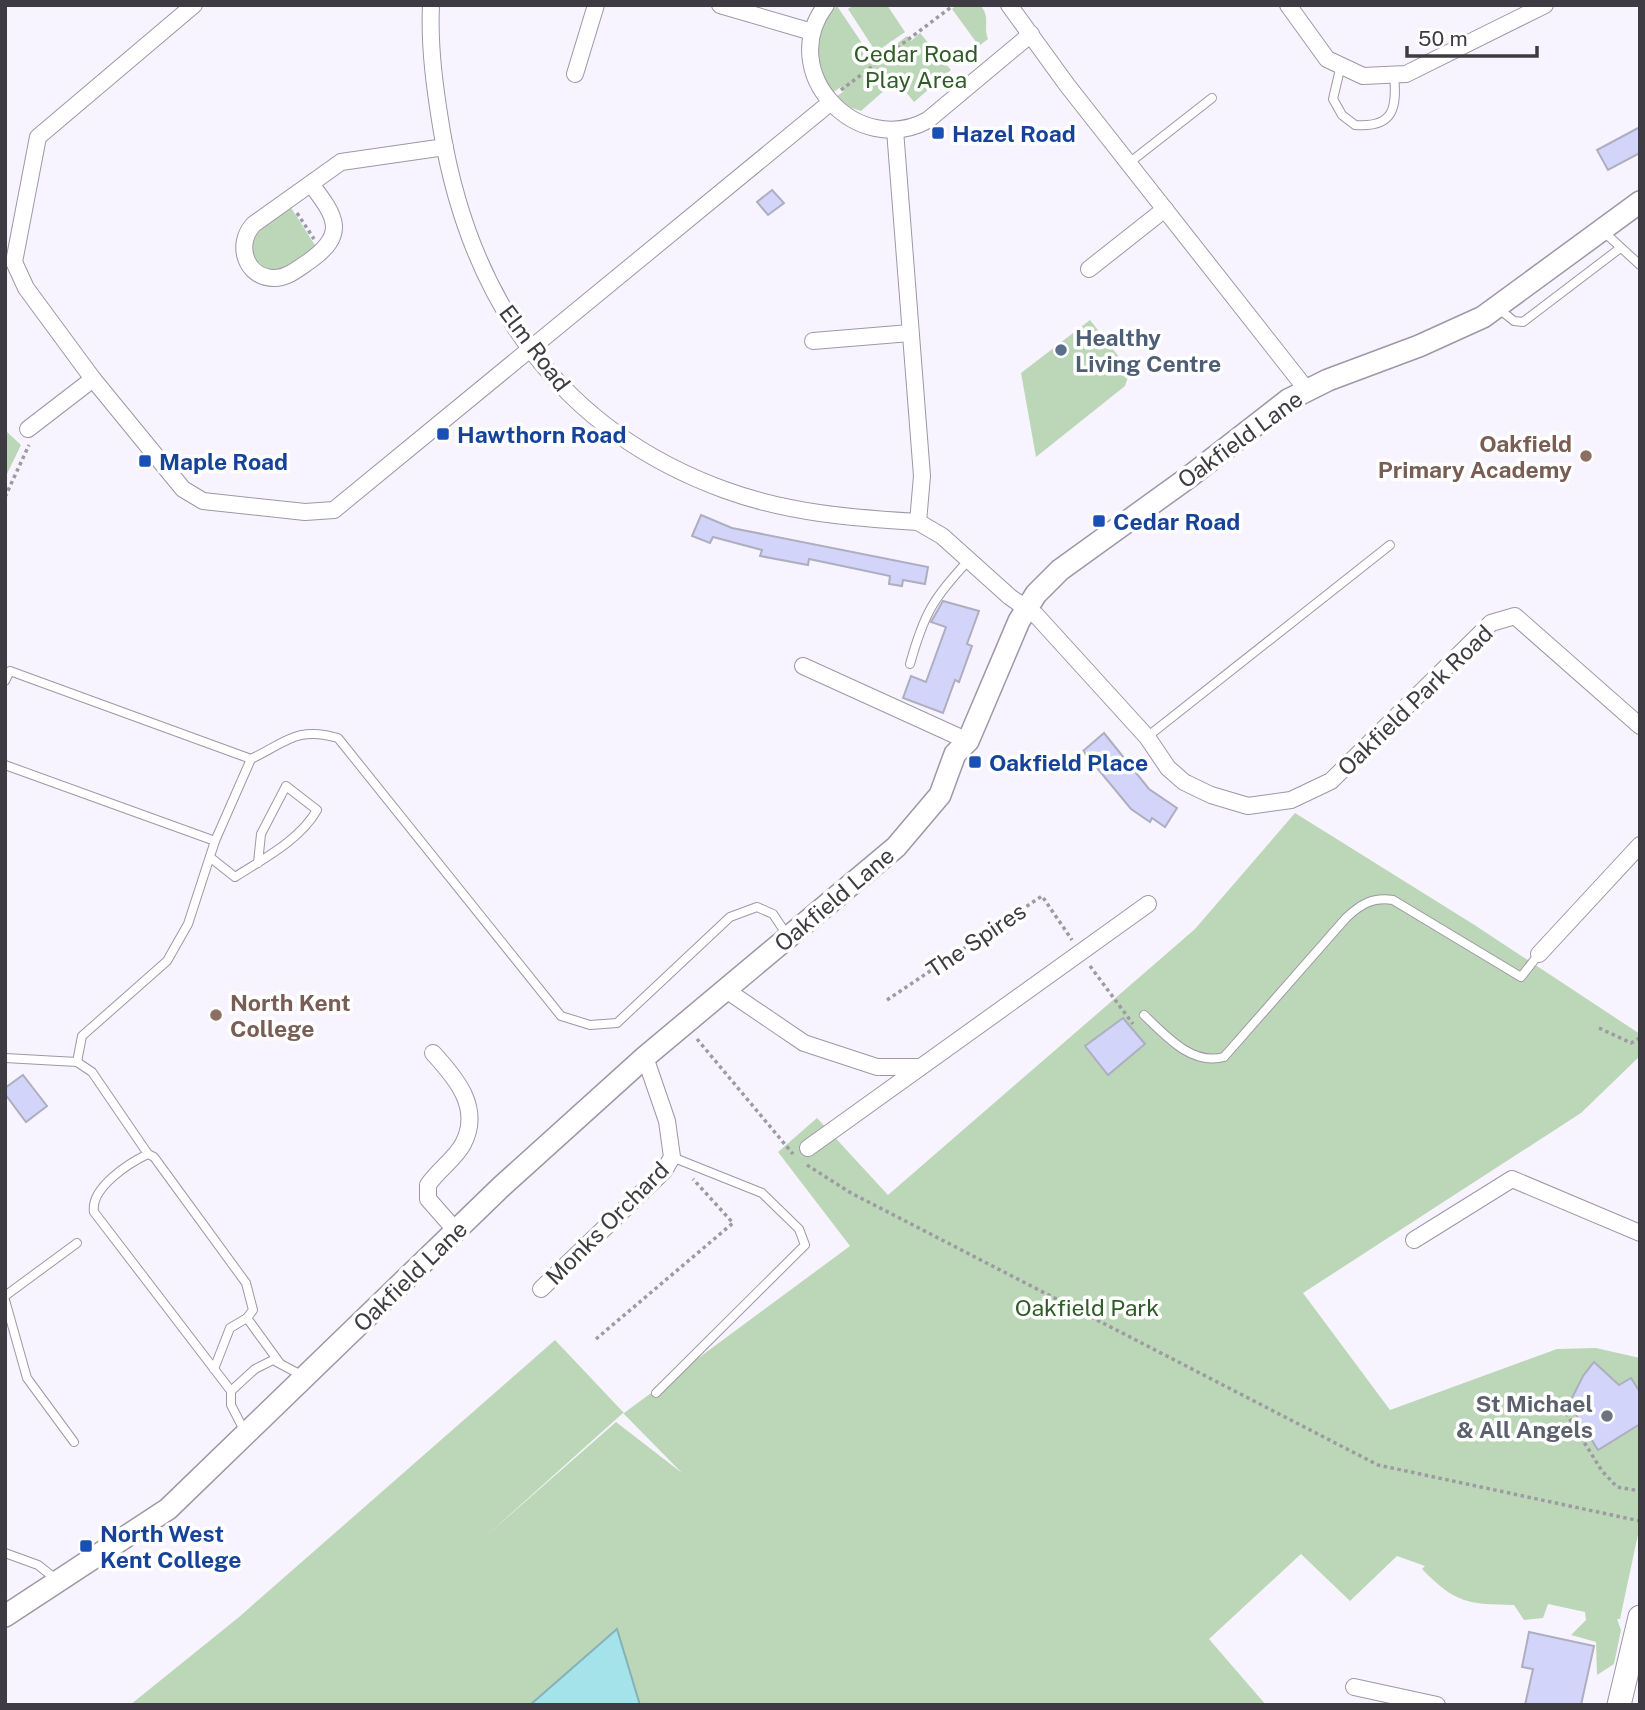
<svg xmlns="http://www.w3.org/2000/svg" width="1645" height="1710" viewBox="0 0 1645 1710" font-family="'Public Sans',sans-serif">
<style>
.green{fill:#bcd7b7;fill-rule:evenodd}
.water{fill:#a4e3e9;stroke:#85b1b7;stroke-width:2}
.building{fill:#d2d4f9;stroke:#adaebf;stroke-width:2}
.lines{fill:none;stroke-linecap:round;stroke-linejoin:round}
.service-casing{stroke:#9e97a7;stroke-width:10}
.minor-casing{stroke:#9e97a7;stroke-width:18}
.tertiary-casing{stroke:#9e97a7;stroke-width:24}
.secondary-casing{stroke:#9e97a7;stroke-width:25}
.path{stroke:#9e9aa3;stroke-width:3.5;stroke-dasharray:3.5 3.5;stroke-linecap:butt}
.service{stroke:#fff;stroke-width:8}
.minor{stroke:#fff;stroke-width:16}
.tertiary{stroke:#fff;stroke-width:21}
.secondary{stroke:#fff;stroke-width:23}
.transit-dot{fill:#1a4fb4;stroke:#fff;stroke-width:2.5}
.service-dot{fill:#5c6f8a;stroke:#fff;stroke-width:2.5}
.education-dot{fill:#8d6e63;stroke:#fff;stroke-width:2.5}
.worship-dot{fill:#6b7280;stroke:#fff;stroke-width:2.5}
.labels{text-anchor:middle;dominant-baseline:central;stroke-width:7;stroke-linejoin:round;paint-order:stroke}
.park-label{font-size:23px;fill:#305c28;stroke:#fff}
.transit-label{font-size:23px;font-weight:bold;fill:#164399;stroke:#fff;text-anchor:start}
.service-label{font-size:23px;font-weight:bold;fill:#4e5e75;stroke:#fff;text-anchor:start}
.street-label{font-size:23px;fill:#3e3b42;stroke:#fff}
.education-label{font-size:23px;font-weight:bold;fill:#785e54;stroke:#fff;text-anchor:end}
.worship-label{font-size:23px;font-weight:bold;fill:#5b616d;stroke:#fff;text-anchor:end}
</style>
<rect width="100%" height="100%" fill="#f8f4ff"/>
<g class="green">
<polygon points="854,5 887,5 905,32 876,52 848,9"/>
<path d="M957,5H980C991,17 983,26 988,39L979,46L952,9Z"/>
<path d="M837,6L874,61L907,36L911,41L920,33L951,70L914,102L896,80L861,111L849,107L836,97L844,91L841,87L832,93C816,65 811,30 837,6Z"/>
<polygon points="288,203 318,250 284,274 255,267 249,238"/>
<polygon points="1090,320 1130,371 1125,386 1036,457 1021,373"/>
<polygon points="5,430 21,445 5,478"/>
<path d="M1295,813L1473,924L1640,1034V1056L1581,1113L1303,1293L1390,1410L1557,1349L1596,1348L1640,1358V1392L1589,1404L1594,1362L1583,1376L1572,1398L1581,1410L1575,1414L1598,1450L1640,1424V1525L1620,1619H1617L1621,1630L1614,1664L1597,1675L1596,1642L1571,1635L1586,1620L1585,1612L1548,1604L1543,1618L1524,1620L1514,1605C1468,1604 1456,1604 1422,1569L1425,1566L1397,1556L1350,1601L1301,1554L1209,1639L1266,1705H640L616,1630L530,1705H130L239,1617L555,1340L624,1413L850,1246L778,1152L817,1118L888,1195L1195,929ZM623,1413L682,1473L616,1422L486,1536Z"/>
</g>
<polygon class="water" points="617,1629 640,1705 530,1705"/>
<g class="building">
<polygon points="1640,127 1640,153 1608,170 1597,150"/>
<polygon points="772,190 784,203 768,215 757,202"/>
<polygon points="701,515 732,528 928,567 925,584 903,580 902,586 889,584 890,576 809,559 808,565 760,556 762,550 713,537 710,543 692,536"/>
<polygon points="943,601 979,611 967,644 972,646 959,682 955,680 943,713 903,698 911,676 926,682 946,627 931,622"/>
<polygon points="1104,733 1149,789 1177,808 1165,827 1152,818 1150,822 1131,809 1083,751"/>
<polygon points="1123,1018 1145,1044 1108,1075 1085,1046"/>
<polygon points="23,1075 47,1106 26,1122 5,1094 5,1088"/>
<polygon points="1594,1362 1619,1385 1631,1378 1640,1392 1640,1424 1598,1450 1575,1413 1581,1410 1572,1398 1583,1376"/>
<polygon points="1529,1632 1594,1646 1581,1705 1525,1705 1533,1669 1522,1667"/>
</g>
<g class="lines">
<defs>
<g id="service">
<path d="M1341,65L1333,99L1342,115L1355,125C1395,128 1397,107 1394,74"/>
<polyline points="1129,163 1212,98"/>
<polyline points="1604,232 1640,265"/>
<polyline points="1499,309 1514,321 1523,322 1619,249"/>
<path d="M910,664C924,614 933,598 969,560"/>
<path d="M5,681L10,671L251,759C286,742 298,726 338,738L561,1016L590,1025L617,1023L730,917L757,907L773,914L787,935"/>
<polyline points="1147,737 1390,545"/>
<polyline points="5,765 215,841"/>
<path d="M211,858L235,877C263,859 300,840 317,810L286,786L261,834L258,863"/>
<path d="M1144,1015C1166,1036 1192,1066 1224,1057L1346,918C1361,904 1372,897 1393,900L1521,977L1539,954"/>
<polyline points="5,1058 77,1062 92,1072 148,1154"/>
<polyline points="77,1062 82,1036 167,961 188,924 215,841 251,759"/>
<polyline points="5,1296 77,1243"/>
<polyline points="5,1300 27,1378 74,1442"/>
<polyline points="214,1369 230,1328 247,1318"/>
<path d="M231,1391L94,1212C90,1188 129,1163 148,1154L154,1157L246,1283L253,1310L247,1318L279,1362"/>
<polyline points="656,1393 805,1245 799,1229 762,1193 672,1157"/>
<polyline points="245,1432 231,1405 231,1391 255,1369 273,1360 303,1376"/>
<polyline points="5,1553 38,1565 57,1580"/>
</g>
<g id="minor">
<polyline points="194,5 38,137 14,262 26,288 93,379 183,489 203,501 305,512 334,510 831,102"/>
<path d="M431,5C429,48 435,90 442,132C471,301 560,430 725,490C788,513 852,518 918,522L942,536L1010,597L1036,615L1147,737L1168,768L1184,782L1211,795L1248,806L1291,800L1331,781L1491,623L1515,616L1640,726"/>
<polyline points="720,5 812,32"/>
<path d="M826,5C775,72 857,159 928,120L1031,34"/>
<polyline points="1009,5 1067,85 1307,390"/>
<polyline points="1288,5 1327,59 1363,76 1406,74 1545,5"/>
<polyline points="575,74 596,5"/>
<polyline points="895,130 922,476 918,522"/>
<path d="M311,184C336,217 348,234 308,262C298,269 287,278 274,278C245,278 235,243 254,224L341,162L445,147"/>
<polyline points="1089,269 1165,209"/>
<polyline points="813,341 910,333"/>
<polyline points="28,429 93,379"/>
<polyline points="803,666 968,741"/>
<polyline points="1539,954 1640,845"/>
<polyline points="726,990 804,1043 877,1067 920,1067"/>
<path d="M433,1053C456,1078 482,1108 463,1144C455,1159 438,1170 428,1185V1199L457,1232"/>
<polyline points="808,1148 1148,904"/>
<polyline points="1414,1240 1512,1179 1640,1233"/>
<polyline points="541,1289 664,1171 672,1157 667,1121 645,1057"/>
<polyline points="1354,1687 1437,1705"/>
</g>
<polyline id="tertiary" points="5,1616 168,1509 502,1186 645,1057 896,847 940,795 955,754 968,741 977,720 1019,621 1036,594 1060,570 1189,477 1288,400 1328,380 1419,346 1483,317 1640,202"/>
<polyline id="secondary" points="1619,1705 1640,1617"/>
</defs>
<use href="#service" class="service-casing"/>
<use href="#minor" class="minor-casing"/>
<use href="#tertiary" class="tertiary-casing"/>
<use href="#secondary" class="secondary-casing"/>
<g class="path">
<polyline points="841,90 954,5"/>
<polyline points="297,213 314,239"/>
<polyline points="5,497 29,445"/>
<polyline points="1090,966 1133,1024"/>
<polyline points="887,1000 1042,896 1072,940"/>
<polyline points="1599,1028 1631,1043 1640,1038"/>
<polyline points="697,1039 793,1154"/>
<polyline points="807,1165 851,1193 1378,1465 1640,1521"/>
<polyline points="596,1339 733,1223 693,1179"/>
<polyline points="1566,1413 1602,1471 1617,1487 1640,1491"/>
</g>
<use href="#service" class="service"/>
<use href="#minor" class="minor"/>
<use href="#tertiary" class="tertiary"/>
<use href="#secondary" class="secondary"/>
</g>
<g class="transit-dot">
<rect x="931" y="126" width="14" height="14" rx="3.5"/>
<rect x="436" y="427" width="14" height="14" rx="3.5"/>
<rect x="138" y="454" width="14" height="14" rx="3.5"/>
<rect x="1092" y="514" width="14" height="14" rx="3.5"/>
<rect x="968" y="755" width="14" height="14" rx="3.5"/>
<rect x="79" y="1539" width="14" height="14" rx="3.5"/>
</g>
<circle class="service-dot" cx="1061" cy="350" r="7"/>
<g class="education-dot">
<circle cx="1586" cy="456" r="7"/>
<circle cx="216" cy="1015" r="7"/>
</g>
<circle class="worship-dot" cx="1607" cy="1416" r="7"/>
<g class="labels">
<g class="park-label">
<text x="916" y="53">Cedar Road<tspan x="916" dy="26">Play Area</tspan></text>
<text x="1087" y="1307">Oakfield Park</text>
</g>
<g class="transit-label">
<text x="952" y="133">Hazel Road</text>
<text x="457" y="434">Hawthorn Road</text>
<text x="159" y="461">Maple Road</text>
<text x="1113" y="521">Cedar Road</text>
<text x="989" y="762">Oakfield Place</text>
<text x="100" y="1533">North West<tspan x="100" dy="26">Kent College</tspan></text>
</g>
<g class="service-label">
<text x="1075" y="337">Healthy<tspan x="1075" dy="26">Living Centre</tspan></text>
</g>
<g class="street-label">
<text transform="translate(535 348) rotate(53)">Elm Road</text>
<text transform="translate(1240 439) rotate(-36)">Oakfield Lane</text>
<text transform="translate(1415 700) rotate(-44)">Oakfield Park Road</text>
<text transform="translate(834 899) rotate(-40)">Oakfield Lane</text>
<text transform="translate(976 940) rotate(-34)">The Spires</text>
<text transform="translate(607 1223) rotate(-45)">Monks Orchard</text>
<text transform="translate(410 1276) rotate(-44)">Oakfield Lane</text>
</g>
<g class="education-label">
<text x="1572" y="443">Oakfield<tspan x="1572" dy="26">Primary Academy</tspan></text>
<text x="230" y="1002" text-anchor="start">North Kent<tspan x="230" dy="26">College</tspan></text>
</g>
<g class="worship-label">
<text x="1593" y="1403">St Michael<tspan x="1593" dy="26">&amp; All Angels</tspan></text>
</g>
</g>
<rect width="1645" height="1710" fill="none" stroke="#3e3b42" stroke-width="14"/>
<path d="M1407 46v10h130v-10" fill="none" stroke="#3e3b42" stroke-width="3.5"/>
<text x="1418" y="46" font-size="21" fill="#3e3b42" stroke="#ffffff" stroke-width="5" paint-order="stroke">50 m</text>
</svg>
